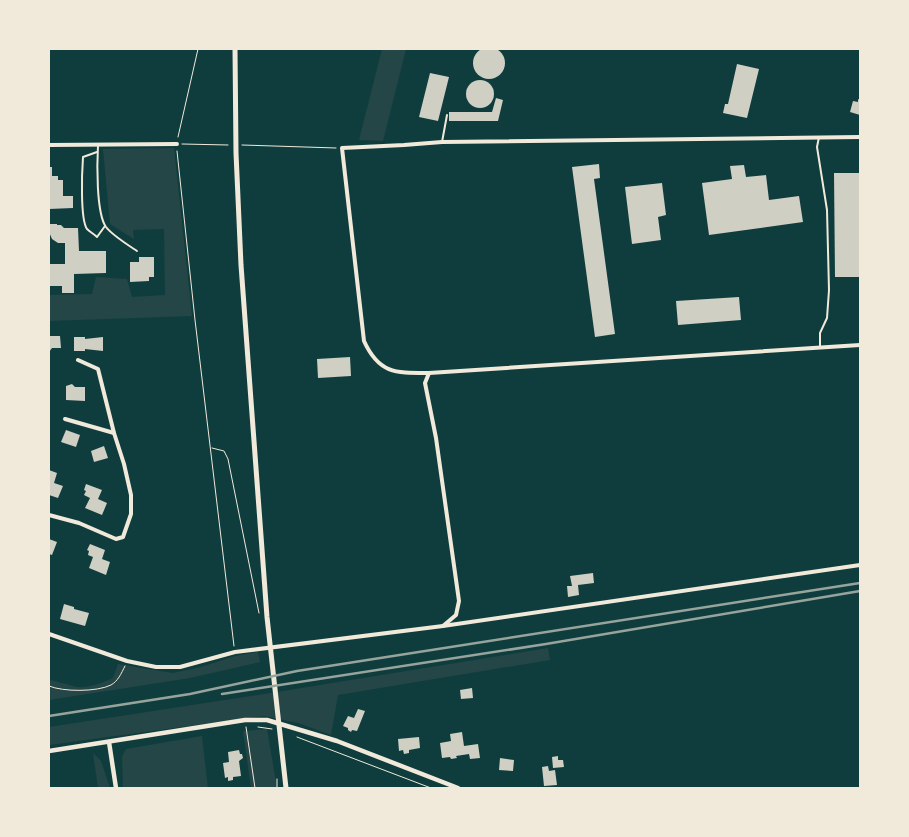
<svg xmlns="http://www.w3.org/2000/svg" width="909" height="837" viewBox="0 0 909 837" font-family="Overpass,sans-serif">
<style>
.green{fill:#244646}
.building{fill:#cfcfc3}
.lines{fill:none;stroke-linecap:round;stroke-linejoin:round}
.path{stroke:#f1e9da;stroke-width:1}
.service{stroke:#f1e9da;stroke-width:2}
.minor{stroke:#f1e9da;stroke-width:4}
.tertiary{stroke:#f1e9da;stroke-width:4.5}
.secondary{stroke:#f1e9da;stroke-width:5}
.rail{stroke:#97a49c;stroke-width:2.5}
</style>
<rect width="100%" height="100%" fill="#0f3d3e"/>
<g class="green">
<polygon points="382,49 406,49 383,141 359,140"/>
<polygon points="174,148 192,316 49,321 49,295 92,294 96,277 127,279 132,297 165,295 164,229 133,230 134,239 110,224 103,149"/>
<polygon points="548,648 550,660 338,695 331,735 298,723 264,716 49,745 49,727 258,695"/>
<path d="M258,652L260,662L190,678L49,700V680C57,681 65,684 73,686C85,690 102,683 113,678L118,664L173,673L201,667L235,656Z"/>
<polygon points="267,729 277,788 251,788 243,731"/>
<polygon points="202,736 208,788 123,788 122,757 126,749"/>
<polygon points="93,753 101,761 110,788 98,788"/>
</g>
<g class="building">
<circle cx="489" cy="63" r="16"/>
<polygon points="737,64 759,69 747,118 723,113 725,104 728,104"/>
<polygon points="430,73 449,77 438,121 419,117"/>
<circle cx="480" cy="94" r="14"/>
<polygon points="496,98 503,100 498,121 449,121 449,112 492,112"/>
<polygon points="858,99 860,100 860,115 850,112 853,101 858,102"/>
<polygon points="599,164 600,178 594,179 615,334 595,337 572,167"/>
<polygon points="744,165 746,177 766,175 769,200 799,196 803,222 709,235 702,183 732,179 730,166"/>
<polygon points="49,167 52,167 52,176 58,176 58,180 63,180 63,196 73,196 73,208 49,209"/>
<polygon points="834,173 859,173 860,175 860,277 835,277"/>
<polygon points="662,183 666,215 658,217 661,240 632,244 625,187"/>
<polygon points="49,224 57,224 57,225 61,225 64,228 78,228 79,251 106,251 106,273 74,274 74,293 62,293 62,286 49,286 49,264 65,264 65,243 58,243 52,239 49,232"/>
<polygon points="139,257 154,257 154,277 149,277 149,281 130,282 130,262 139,262"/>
<polygon points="739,297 741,320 678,325 676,301"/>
<polygon points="49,336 60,336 61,348 52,348 49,352"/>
<polygon points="74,337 85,337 85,339 103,337 103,351 85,349 85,351 74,351"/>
<polygon points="350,357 351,376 318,378 317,359"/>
<polygon points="72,384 75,387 85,387 85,401 66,400 66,386"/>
<polygon points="66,430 80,435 76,447 61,442"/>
<polygon points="104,446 108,458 94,462 91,451"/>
<polygon points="49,470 57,473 54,483 63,486 58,498 49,495"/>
<polygon points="86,484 102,490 98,499 107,503 102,515 85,508 90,498 84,495 86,491 84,490"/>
<polygon points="49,539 57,542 52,555 49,554"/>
<polygon points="90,544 105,550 102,559 110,562 106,575 89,568 93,557 88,555 89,551 87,550"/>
<polygon points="593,573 594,583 578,585 579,595 568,597 567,586 572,586 570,576"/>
<polygon points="64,604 74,607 74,609 89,613 85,626 60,619"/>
<polygon points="472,688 473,698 461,699 460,690"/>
<polygon points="358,709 365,711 357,731 352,730 351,732 348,730 348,728 343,726 348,716 354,718"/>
<polygon points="462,732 464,746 478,744 480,758 470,759 469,754 456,756 457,758 451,759 450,757 442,758 440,743 451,741 450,734"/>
<polygon points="419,737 420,748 409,750 409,753 404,754 403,750 399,751 398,739"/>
<polygon points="239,750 240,754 242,754 243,758 239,761 241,776 233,777 233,780 228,781 228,777 225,778 223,763 229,762 228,752"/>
<polygon points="558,756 558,760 563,760 564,767 553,768 552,757"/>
<polygon points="500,758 514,760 513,771 499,770"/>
<polygon points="548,766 549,771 555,770 557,785 544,786 542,767"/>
</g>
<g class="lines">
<g class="path">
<polyline points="178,137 198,49"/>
<polyline points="182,144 228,145"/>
<polyline points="242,145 336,148"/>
<polyline points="177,151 195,320 234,646"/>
<polyline points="212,448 224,451 228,459 259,613"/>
<path d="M49,686C63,692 97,692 111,685C118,681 121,674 125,666"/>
<polyline points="246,727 255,788"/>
<polyline points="258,727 272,729"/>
<polyline points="297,737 431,788"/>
<polyline points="277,788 277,779"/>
</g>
<g class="service">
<polyline points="819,137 817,147 827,210 829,290 827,318 820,333 820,347"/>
<polyline points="442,142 447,115"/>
<path d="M98,145C97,162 96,213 106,227C112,235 128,245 137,251"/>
<path d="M97,152L83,157C82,171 80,219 87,229C90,232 94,234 97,237L105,226"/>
</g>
<g class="minor">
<path d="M860,137L442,142L404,145L342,148L364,341C379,374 396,373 429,373L860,345"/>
<polyline points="49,145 177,144"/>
<polyline points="429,373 425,383 436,438 459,601 456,615 443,626"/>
<polyline points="65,419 114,433"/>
<polyline points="49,515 79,523 116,539 123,537 131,514 131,495 124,464 114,433 98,369 78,360"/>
<polyline points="49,634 127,661 156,667 180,667 235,652 443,626 860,565"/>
</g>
<g class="tertiary">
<polyline points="109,742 116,788"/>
<polyline points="49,751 245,720 267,720 337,741 458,788"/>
</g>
<polyline class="secondary" points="235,49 236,153 241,265 267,617 286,788"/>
<g class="rail">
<polyline points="222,694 546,644 860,591"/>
<polyline points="49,716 190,694 297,671 860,583"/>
</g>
</g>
<rect width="909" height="837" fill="none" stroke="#f1e9da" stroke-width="100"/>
</svg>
